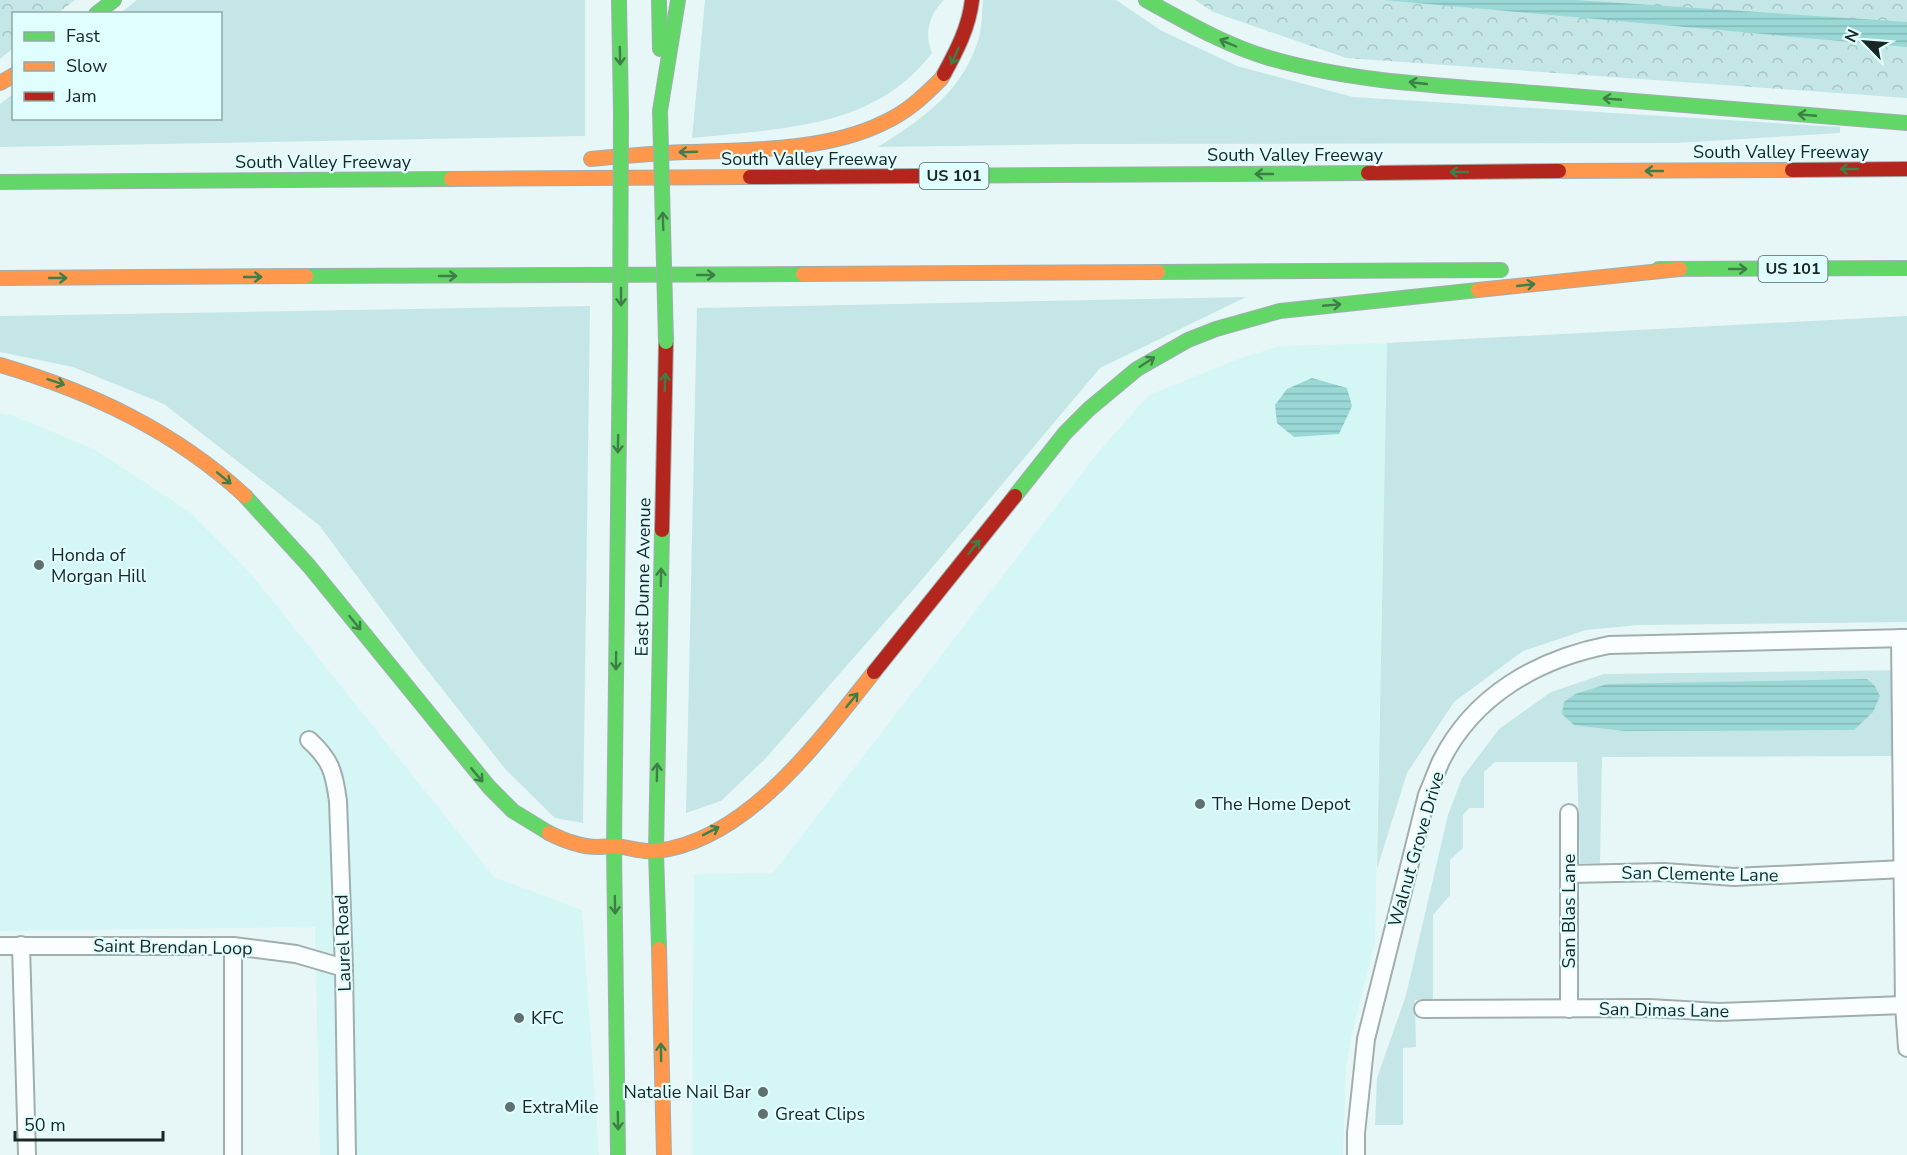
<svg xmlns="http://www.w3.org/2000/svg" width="1907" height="1155" viewBox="0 0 1907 1155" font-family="'Nunito Sans',sans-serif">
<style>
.built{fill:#d4f6f5}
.grass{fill:#c5e6e6}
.forest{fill:url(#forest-crowns)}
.water{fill:url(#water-rules)}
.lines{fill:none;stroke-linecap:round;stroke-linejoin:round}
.street-casing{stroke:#a0aeae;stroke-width:20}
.fast-casing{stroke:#a0aeae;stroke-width:16}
.slow-casing{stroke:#a0aeae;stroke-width:16}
.jam-casing{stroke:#a0aeae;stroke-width:16}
.street{stroke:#fbfefe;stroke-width:16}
.fast{stroke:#63d668;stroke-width:14}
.slow{stroke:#ff974d;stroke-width:14}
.jam{stroke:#b3261e;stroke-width:14}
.fast-bridge-casing{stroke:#a0aeae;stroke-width:16;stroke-linecap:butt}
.fast-bridge{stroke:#63d668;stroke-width:14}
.oneway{stroke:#3e7e47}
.poi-dot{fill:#606f6f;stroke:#e0fefd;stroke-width:2}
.labels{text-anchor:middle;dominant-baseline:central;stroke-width:4.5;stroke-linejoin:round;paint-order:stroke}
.shield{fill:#e0fefd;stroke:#546766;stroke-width:1.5}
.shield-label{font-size:16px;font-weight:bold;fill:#182626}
.street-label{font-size:18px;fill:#182626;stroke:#e0fefd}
.poi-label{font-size:18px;fill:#182626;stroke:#e0fefd;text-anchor:start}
</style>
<defs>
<pattern id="forest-crowns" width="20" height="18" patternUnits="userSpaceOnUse" patternTransform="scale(1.5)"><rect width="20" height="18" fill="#c5e6e6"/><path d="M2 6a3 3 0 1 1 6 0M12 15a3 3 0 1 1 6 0" fill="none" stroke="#a8c5c5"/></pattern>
<pattern id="water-rules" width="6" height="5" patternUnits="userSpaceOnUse" patternTransform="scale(1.5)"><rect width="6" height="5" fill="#9ad8d6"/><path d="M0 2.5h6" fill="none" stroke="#84b9b8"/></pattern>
</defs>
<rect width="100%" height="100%" fill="#e7f7f7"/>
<g class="built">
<polygon points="1387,343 1375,942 1351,1038 1346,1067 1343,1155 692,1155 694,874 773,873 1100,450 1149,395 1241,358 1280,346"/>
<polygon points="0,413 14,416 94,449 190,512 251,574 494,877 582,910 599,1155 320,1155 315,927 0,931"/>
</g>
<g class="grass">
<polygon points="137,0 585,0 585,136 0,147 0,104 13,94 14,118 220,118 220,14 120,13"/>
<path d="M705,0H944C929,14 924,34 932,53C874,130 779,128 692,138Z"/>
<path d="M983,0H1116L1162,31L1237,66L1353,97L1840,127V133L1676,143L1080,144L878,147C922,119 961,93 978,41C982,29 982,13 983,0Z"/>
<polygon points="1246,297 1100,368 919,583 765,759 721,801 686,813 697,308"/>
<polygon points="590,306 583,823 555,818 506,770 417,657 319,525 164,404 73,367 0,352 0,316"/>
<polygon points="1907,316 1907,622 1638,625 1586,630 1523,651 1454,702 1407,773 1377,869 1387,343"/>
<polygon points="1907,670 1893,726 1893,756 1602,757 1600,863 1580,863 1577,762 1495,762 1484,772 1484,808 1469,808 1463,815 1463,848 1450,860 1450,895 1433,915 1433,999 1415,1000 1416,1047 1403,1048 1403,1125 1375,1125 1377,1078 1406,995 1448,815 1462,778 1499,729 1551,692 1604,674"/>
</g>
<g class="forest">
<polygon points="0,0 75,0 58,13 14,14 13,48 0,59"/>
<polygon points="1195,0 1907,0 1907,98 1346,58 1213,12"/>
</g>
<g class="water">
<polygon points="1384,0 1575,0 1907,22 1907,47"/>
<polygon points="1312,378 1347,388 1352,406 1339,434 1294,437 1277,423 1275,405 1287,389"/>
<polygon points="1867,679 1875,686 1880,696 1873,712 1854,730 1624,731 1574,725 1562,714 1564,702 1575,694 1607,684"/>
</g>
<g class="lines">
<defs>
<g id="street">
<polyline points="1900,638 1904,1005 1907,1048"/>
<path d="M309,740C331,760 334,772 338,801L344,968L347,1155"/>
<polyline points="1569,813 1569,1009"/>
<polyline points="1569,874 1664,872 1734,877 1904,869"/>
<polyline points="21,945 27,1155"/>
<polyline points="0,946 233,946 296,954 344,968"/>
<polyline points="1423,1009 1649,1008 1719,1012 1904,1005"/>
<polyline points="233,1155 233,946"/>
<path d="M1356,1155V1133L1366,1039L1427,795C1432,784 1436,772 1441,761C1474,695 1538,659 1609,645L1907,638"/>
</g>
<g id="fast">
<polyline points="619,0 621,113"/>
<polyline points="659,0 660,49"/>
<path d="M1146,0C1186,22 1225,45 1269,58C1355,83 1447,86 1535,93C1659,103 1783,113 1907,123"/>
<polyline points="96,14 114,0"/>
<polyline points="660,111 678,0"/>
<polyline points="918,176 1368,173"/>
<polyline points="0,182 451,179"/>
<polyline points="1659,269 1907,268"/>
<polyline points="1158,272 1501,270"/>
<polyline points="306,276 803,274"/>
<polyline points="245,496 309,566 489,787 513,811 549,833"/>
<polyline points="1015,496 1065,433 1089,409 1137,369 1188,340 1216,329 1280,311 1478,290"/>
<polyline points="659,949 656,851 662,530"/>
<polyline points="618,1155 614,846 620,344"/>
</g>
<g id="slow">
<polyline points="0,83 14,75"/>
<path d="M591,159C623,156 655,153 688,152C749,150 826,151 883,123C907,112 922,98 941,79L944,74"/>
<polyline points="1559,171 1792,170"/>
<polyline points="451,179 750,177"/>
<polyline points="803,274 1158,272"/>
<polyline points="0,278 306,276"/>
<polyline points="1478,290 1680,269"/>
<path d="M0,365C91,392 175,431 245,496"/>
<path d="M549,833C563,840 581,847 597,847C603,847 609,846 615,846C629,847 642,853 656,851C748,841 821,738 874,672"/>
<polyline points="659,949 664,1155"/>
</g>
<g id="jam">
<path d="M944,74C957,50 969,27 972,0"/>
<polyline points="1792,170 1907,169"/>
<polyline points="1368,173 1559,171"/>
<polyline points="750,177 918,176"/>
<polyline points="662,530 666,342"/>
<polyline points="874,672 1015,496"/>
</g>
</defs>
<use href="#street" class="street-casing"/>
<use href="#fast" class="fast-casing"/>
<use href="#slow" class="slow-casing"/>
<use href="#jam" class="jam-casing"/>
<use href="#street" class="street"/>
<use href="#fast" class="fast"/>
<use href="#slow" class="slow"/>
<use href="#jam" class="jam"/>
<defs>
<g id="fast-bridge">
<polyline points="660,111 666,342"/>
<polyline points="620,344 621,113"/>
</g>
</defs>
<use href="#fast-bridge" class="fast-bridge-casing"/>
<use href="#fast-bridge" class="fast-bridge"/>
</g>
<defs><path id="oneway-shaft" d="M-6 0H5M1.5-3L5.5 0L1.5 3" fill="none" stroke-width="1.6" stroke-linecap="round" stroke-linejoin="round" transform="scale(1.5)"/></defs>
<g class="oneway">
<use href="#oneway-shaft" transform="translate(1228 43) rotate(-157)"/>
<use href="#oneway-shaft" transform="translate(620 56) rotate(89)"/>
<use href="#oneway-shaft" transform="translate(955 56) rotate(114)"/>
<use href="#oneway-shaft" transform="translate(1418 83) rotate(-174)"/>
<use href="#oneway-shaft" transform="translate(1612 99) rotate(-175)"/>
<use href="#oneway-shaft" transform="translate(1807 115) rotate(-175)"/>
<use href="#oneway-shaft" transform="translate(688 152) rotate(178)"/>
<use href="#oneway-shaft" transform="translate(1849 169) rotate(180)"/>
<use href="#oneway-shaft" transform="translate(1654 171) rotate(180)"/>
<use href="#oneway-shaft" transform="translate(1459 172) rotate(180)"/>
<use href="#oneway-shaft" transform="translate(1264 174) rotate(180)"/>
<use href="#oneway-shaft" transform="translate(663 221) rotate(-92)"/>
<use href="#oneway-shaft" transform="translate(1738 269)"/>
<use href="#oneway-shaft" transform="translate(706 275)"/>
<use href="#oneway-shaft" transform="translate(448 276)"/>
<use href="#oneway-shaft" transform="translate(253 277)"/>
<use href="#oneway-shaft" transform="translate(58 278)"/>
<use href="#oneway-shaft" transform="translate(1526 285) rotate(-6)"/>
<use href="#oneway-shaft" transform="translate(621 297) rotate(90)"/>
<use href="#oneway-shaft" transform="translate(1332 305) rotate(-5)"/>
<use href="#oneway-shaft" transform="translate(1147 362) rotate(-33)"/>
<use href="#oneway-shaft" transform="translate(56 382) rotate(19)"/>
<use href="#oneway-shaft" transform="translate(665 382) rotate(-88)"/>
<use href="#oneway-shaft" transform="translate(618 444) rotate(91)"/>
<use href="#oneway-shaft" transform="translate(224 478) rotate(39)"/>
<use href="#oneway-shaft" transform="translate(974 547) rotate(-51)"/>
<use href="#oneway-shaft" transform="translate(661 577) rotate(-89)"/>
<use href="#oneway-shaft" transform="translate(355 623) rotate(51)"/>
<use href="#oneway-shaft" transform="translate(616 661) rotate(91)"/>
<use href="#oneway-shaft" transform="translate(852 700) rotate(-51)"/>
<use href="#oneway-shaft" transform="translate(657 772) rotate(-89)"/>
<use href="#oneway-shaft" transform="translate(477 775) rotate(50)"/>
<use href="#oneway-shaft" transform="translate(711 831) rotate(-27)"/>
<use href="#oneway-shaft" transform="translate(615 905) rotate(89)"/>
<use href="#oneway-shaft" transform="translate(661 1052) rotate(-91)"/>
<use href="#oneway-shaft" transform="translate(618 1121) rotate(89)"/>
</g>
<g class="poi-dot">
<circle cx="39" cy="565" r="6"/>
<circle cx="1200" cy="804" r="6"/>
<circle cx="519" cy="1018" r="6"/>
<circle cx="763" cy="1092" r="6"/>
<circle cx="510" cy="1107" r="6"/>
<circle cx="763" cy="1114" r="6"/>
</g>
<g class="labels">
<g class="shield">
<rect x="919.5" y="163" width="69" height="26" rx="4.5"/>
<rect x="1758.5" y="256" width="69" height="26" rx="4.5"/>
</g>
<g class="shield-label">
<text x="954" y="176">US 101</text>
<text x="1793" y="269">US 101</text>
</g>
<g class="street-label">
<text x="1781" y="152">South Valley Freeway</text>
<text x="1295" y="155">South Valley Freeway</text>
<text x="809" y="159">South Valley Freeway</text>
<text x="323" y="162">South Valley Freeway</text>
<text transform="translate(643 577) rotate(-89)">East Dunne Avenue</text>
<text transform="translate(1416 849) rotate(-74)">Walnut Grove Drive</text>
<text transform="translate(1700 874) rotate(1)">San Clemente Lane</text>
<text transform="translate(1569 911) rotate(-90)">San Blas Lane</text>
<text transform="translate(343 943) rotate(-92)">Laurel Road</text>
<text transform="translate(173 947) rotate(1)">Saint Brendan Loop</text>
<text transform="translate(1664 1010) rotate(1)">San Dimas Lane</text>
</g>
<g class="poi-label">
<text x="51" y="555">Honda of<tspan x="51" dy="21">Morgan Hill</tspan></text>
<text x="1212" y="804">The Home Depot</text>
<text x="531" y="1018">KFC</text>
<text x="751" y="1092" text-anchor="end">Natalie Nail Bar</text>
<text x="522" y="1107">ExtraMile</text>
<text x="775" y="1114">Great Clips</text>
</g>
</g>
<rect x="12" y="12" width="210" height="108" fill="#e0fefd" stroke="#90a8a7" stroke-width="1.5"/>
<rect x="24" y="32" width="30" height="9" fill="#63d668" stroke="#90a8a7" stroke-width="1.5"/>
<text x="66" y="42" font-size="18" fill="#182626">Fast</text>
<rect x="24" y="62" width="30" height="9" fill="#ff974d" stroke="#90a8a7" stroke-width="1.5"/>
<text x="66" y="72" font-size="18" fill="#182626">Slow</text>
<rect x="24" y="92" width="30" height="9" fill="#b3261e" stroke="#90a8a7" stroke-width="1.5"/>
<text x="66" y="102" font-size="18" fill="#182626">Jam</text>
<g transform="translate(1865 42) rotate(295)" stroke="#e0fefd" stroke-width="4.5" paint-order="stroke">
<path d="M0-4.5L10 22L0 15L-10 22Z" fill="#182626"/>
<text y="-9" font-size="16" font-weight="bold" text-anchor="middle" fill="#182626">N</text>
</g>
<path d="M15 1131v9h148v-9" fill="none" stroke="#182626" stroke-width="3"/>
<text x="24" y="1131" font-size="18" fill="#182626" stroke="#e0fefd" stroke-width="4.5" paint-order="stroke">50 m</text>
</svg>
